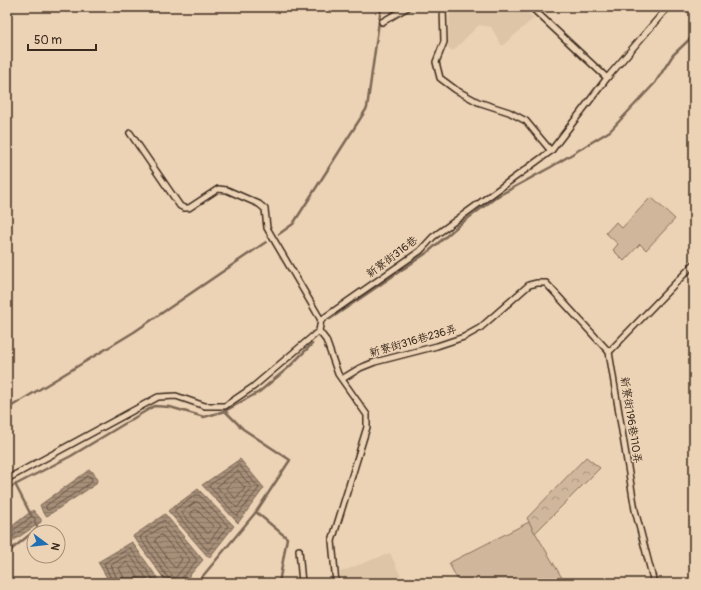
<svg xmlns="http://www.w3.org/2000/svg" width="701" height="590" viewBox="0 0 701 590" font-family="Pangolin,'LXGW WenKai TC',sans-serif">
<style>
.built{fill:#dec5a8}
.grass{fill:#d0b79c;stroke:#86705d}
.forest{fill:url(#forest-crowns);stroke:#86705d}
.water{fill:url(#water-rules);stroke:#7c6755}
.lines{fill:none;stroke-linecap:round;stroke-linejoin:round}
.shore{stroke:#665343;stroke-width:1}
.stream{stroke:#7c6755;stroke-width:2.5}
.service-casing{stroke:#3b2a1e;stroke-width:8}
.service{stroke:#edd3b5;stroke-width:5}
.labels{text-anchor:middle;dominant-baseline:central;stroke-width:3;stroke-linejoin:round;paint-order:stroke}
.street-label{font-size:11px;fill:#3b2a1e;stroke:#edd3b5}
</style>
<defs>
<pattern id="forest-crowns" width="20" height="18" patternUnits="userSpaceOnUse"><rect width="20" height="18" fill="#d0b79c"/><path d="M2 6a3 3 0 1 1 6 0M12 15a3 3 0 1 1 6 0" fill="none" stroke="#aa957f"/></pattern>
<pattern id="water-rules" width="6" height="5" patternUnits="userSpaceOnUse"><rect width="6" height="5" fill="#a7907a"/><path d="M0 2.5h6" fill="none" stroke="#897663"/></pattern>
</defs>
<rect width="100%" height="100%" fill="#edd3b5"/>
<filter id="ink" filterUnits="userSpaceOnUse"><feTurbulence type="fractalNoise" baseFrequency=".025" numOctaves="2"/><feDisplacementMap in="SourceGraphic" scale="8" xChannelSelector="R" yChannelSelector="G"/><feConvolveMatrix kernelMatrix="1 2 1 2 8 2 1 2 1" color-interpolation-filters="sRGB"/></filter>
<g filter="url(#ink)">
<g class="built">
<polygon points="450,7 520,7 534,18 502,46 491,27 479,25 453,51 448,48"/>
<polygon points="390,553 404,583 342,583 340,572"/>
</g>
<g class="grass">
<polygon points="651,197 675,219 646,250 640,244 624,261 613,250 618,244 606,233 616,222 622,228"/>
<polygon points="529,522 565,583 459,583 449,563"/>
</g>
<polygon class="forest" points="586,457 600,468 535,533 527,518"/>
<g class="water">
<polygon points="240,459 264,488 238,523 202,485"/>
<polygon points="89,470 93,472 97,480 96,484 47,516 43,513 40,505"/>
<polygon points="198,489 234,526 209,558 168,511"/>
<polygon points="33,510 41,519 41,522 7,545 7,530"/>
<polygon points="165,514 203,560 183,583 167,583 133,536"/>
<polygon points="132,542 161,583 110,583 98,562"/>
</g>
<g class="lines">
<g class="shore">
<polygon points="239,465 259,488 237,516 209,486"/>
<polygon points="238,471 252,488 237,508 217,487"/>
<polygon points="88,476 91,477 92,480 92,482 49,510 46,509 46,506"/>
<polygon points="237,479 245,488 236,499 226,488"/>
<polygon points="196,495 199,495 228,526 209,550 207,550 175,512 175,510"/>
<polygon points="196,502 198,502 221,526 209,542 207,542 182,513 183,511"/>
<polygon points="195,510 197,510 213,526 213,528 209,533 207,533 191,515 191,513"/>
<polygon points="162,527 164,528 190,560 175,578 173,577 147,539 147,537"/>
<polyline points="7,533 11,532 32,516 35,518 35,521 7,540"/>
<polygon points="161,535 163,536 182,559 176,568 174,567 155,541 156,539"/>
<polyline points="113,583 104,563 130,548 156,583"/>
<polyline points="118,583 117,579 111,565 129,554 150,583"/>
<polyline points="124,583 123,576 119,568 127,562 142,583"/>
<polyline points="170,583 169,579 140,538 141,536 164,520 197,560 181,579 180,583"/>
</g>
<g class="stream">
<polyline points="279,234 293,224 367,108 381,7"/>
<polyline points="330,319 428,252 459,225 498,196 551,167 610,131 655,83 673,55 694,35"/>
<polyline points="7,409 134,332 266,242"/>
<polyline points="225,411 243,429 290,460 256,512 287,538 279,583"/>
<polyline points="15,484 31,515"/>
<polyline points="7,489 71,456 154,406 170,407 204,417 225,411 259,392 288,368 312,344"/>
<polyline points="7,553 38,528 35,523"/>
<polyline points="197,583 256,512"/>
</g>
<defs>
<g id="service">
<polyline points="443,7 444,42 436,62 440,78 456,90 478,102 509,112 526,121 551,151"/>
<polyline points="531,7 607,78"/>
<polyline points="382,22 408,7"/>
<polyline points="130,133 180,206 184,208 189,208 218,189 227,190 259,204 265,209 267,228 321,320"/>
<polyline points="609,352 694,264"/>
<polyline points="342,379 360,368 375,362 437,346 464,337 480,328 529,285 537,283 546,283 609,352 635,510 654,583"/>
<polyline points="7,479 158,397 176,396 205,406 225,406 253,387 319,331"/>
<polyline points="299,550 302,583"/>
<polyline points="336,583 332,541 367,427 367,415 338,374 326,340 319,331 321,320 420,251 433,237 551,151 607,78 668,7"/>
</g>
</defs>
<use href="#service" class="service-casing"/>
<use href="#service" class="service"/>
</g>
</g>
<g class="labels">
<g class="street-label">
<text transform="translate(392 257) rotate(-37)">新寮街316巷</text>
<text transform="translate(413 341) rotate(-16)">新寮街316巷236弄</text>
<text transform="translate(631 420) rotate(81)">新寮街196巷110弄</text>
</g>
</g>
<rect width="701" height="590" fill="none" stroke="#edd3b5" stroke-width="24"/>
<rect x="12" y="12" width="677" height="566" fill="none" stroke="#3b2a1e" stroke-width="1.5" filter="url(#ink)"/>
<g transform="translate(46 544) rotate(105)"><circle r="19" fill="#edd3b5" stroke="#a68f79"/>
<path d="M0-3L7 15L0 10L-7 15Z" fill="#1f6fb2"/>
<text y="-6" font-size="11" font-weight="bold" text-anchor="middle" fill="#3b2a1e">N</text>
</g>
<path d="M28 44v6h68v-6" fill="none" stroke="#3b2a1e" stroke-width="2"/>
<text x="34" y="44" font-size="12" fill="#3b2a1e" stroke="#edd3b5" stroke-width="3" paint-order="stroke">50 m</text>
</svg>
